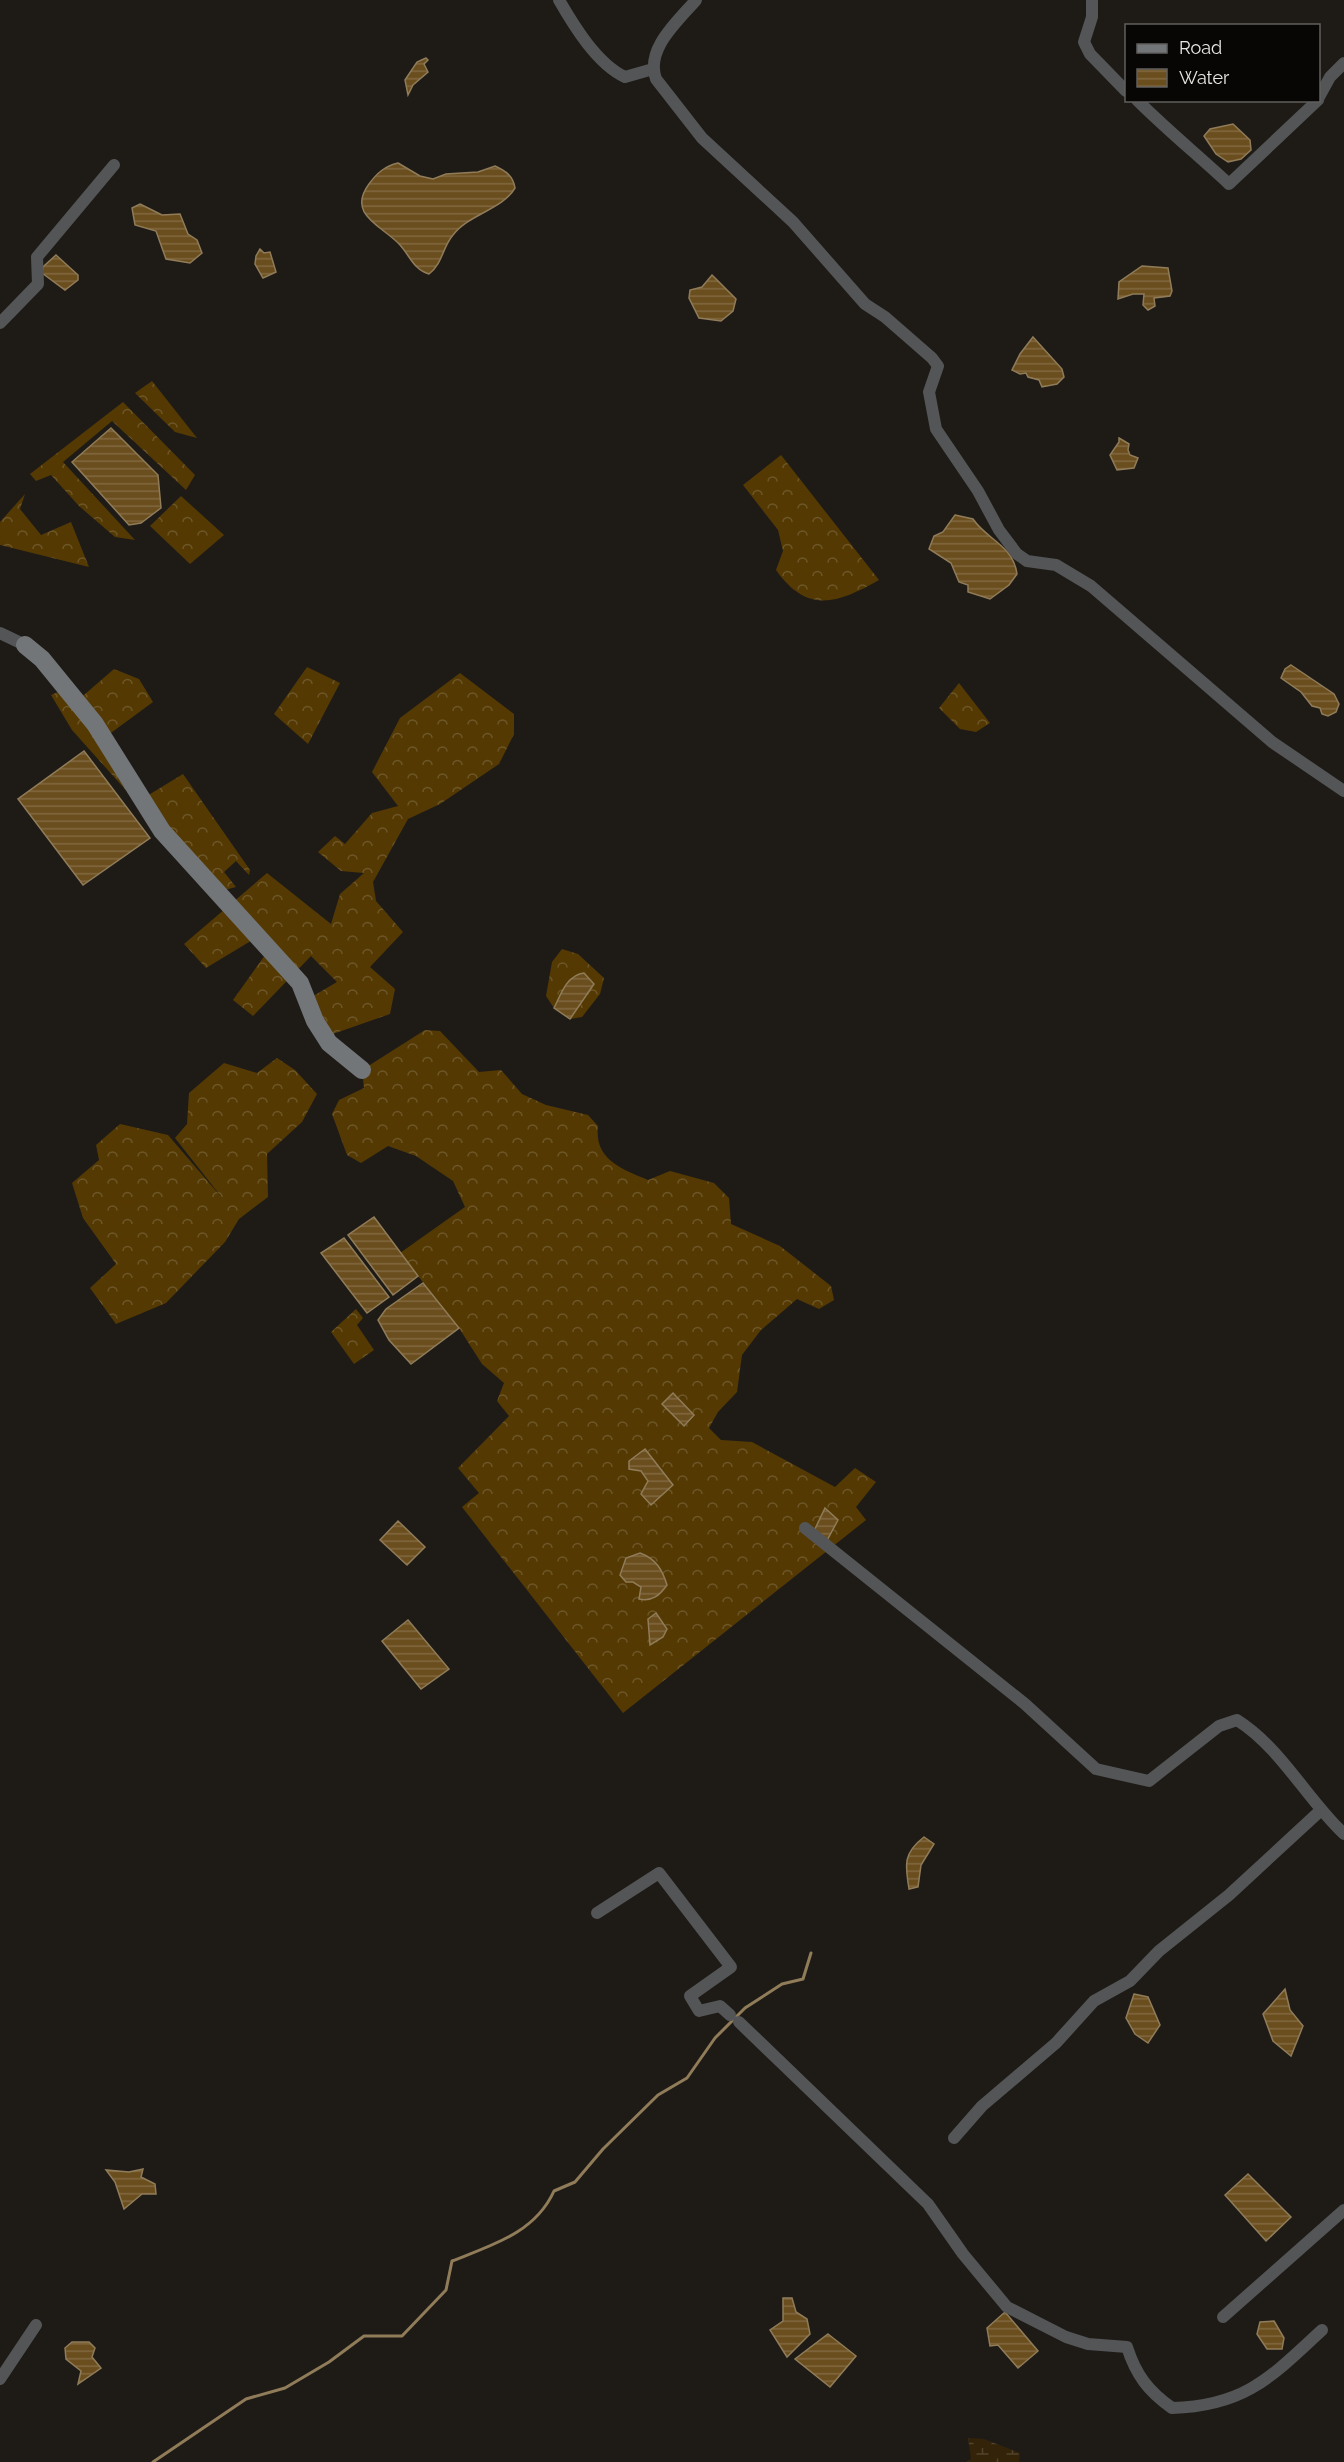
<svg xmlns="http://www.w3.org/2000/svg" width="1344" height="2462" viewBox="0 0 1344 2462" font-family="Raleway,sans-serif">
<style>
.forest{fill:url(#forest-crowns)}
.wetland{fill:url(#wetland-marsh)}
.water{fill:url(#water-rules);stroke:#907c59;stroke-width:1.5}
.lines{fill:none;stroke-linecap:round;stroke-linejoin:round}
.stream{stroke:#907c59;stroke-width:3}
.street{stroke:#535557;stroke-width:12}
.secondary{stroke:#727679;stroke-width:18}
</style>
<defs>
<pattern id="forest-crowns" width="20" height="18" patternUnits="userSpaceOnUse" patternTransform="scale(1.5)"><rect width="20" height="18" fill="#543903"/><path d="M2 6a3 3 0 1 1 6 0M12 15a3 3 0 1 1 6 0" fill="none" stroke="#6d5628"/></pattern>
<pattern id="wetland-marsh" width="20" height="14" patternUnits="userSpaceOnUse" patternTransform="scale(1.5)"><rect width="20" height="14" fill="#332308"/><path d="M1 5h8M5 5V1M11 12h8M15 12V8" fill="none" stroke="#51432c"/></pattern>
<pattern id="water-rules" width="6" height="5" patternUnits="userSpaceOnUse" patternTransform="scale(1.5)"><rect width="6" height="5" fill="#6b4e1e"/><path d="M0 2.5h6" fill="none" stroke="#80683f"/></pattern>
</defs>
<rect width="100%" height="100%" fill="#1e1b17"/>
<g class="forest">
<polygon points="152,381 197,438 175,432 135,393"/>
<polygon points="123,402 195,475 186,490 112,421 63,462 135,540 115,537 79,506 51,475 36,481 30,474"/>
<path d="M781,455L879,580C838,603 808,615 776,570L783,551L778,530L743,485Z"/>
<polygon points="25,494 20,509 41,535 71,522 89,567 0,545 0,522"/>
<polygon points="181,496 224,535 190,564 150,526"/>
<polygon points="307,667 340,683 308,744 274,714"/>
<polygon points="114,669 139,679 153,702 104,738 142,799 183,774 250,870 249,875 236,861 224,872 236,887 217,892 72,730 51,695 67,688 77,701"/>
<polygon points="460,673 514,714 514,734 499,764 440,804 408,819 373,882 376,901 403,932 370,967 395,989 390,1014 327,1036 308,999 337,982 311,956 253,1016 233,1000 265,955 254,939 206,968 184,944 267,873 331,924 340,894 364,873 341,871 318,852 335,836 345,844 372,813 398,806 372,772 400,718"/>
<polygon points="959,683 990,723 976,732 960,729 939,708"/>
<polygon points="562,949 578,954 604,978 600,994 582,1017 570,1019 554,1008 546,996 552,962"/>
<path d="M425,1030L440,1031L479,1072L501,1070L522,1094L546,1105L588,1115L598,1126C594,1160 622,1169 648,1180L670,1171L714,1183L729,1198L731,1224L780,1246L831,1286L834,1300L819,1309L797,1299L761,1330L742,1355L737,1392L718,1412L709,1428L721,1440L752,1442L835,1487L855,1468L876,1482L856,1507L866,1520L623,1713L462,1507L479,1493L458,1468L509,1416L497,1401L504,1383L482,1364L459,1328L400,1253L465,1207L453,1181L416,1156L388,1146L361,1163L347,1155L332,1114L339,1100L364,1088L362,1070Z"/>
<polygon points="277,1058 295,1070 317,1094 302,1122 267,1154 268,1197 239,1219 225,1242 166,1303 116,1324 90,1288 116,1264 83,1218 72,1183 99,1160 96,1145 120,1124 168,1135 223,1199 175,1138 187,1124 189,1093 224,1063 257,1073"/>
<polygon points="356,1309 363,1318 357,1325 374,1350 354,1364 331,1332"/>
</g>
<polygon class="wetland" points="968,2438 984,2439 1020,2453 1019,2462 967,2462 971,2459"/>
<g class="water">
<polygon points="426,58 428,60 424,64 428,72 413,85 408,95 405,80 417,62"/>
<polygon points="1233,124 1250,140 1251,150 1241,159 1228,162 1216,154 1204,136 1210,129"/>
<path d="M398,163L420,176L433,179L446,174L478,172L495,166C506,171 513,176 515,188C502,210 469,214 453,235C442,248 443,263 429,274C414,270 410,256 400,245C383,226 346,215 369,184C377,173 385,166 398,163Z"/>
<polygon points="140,204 162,215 180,214 188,234 197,240 202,253 190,263 166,259 156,231 135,225 132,208"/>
<polygon points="260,249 264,253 270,252 276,272 263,278 255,264 256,256"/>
<polygon points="56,255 78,275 78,280 65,290 42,273 43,267"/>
<polygon points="1142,266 1168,268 1172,291 1170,296 1154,298 1155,306 1148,310 1143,305 1144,294 1133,294 1118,299 1119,282"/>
<polygon points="712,275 736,299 733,311 721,321 699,318 689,298 690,290 702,287"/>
<polygon points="1033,337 1062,369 1064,377 1057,384 1042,387 1039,380 1028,377 1026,373 1020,374 1012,370 1020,354"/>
<polygon points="111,428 158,475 161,508 141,523 129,525 72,462"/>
<polygon points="1119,438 1129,444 1128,450 1130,455 1138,458 1134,468 1117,470 1110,455 1119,442"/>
<path d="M955,515L973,519C987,540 1013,545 1017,574L1009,585L990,599L968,592V585L959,582L951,563L929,549L934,536L943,532Z"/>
<polygon points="1291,665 1334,694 1339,704 1336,712 1328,716 1322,714 1320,708 1312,706 1301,692 1281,678 1285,669"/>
<polygon points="84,751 150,838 83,885 18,799"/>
<path d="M584,973L594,984L570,1019L554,1008C561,994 567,975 584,973Z"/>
<polygon points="374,1217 418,1276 393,1295 348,1235"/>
<polygon points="344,1238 389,1297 367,1313 321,1253"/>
<polygon points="423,1283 459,1328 411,1364 389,1340 378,1320 386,1309"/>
<polygon points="673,1393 694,1415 684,1426 662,1404"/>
<polygon points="645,1449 673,1485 651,1505 641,1494 648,1481 641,1471 629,1469 629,1461"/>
<polygon points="825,1508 838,1520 825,1544 813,1533"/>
<polygon points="398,1521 425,1547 407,1565 380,1540"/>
<path d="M640,1553C656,1559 662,1569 667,1585C660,1595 652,1602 639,1599L641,1587L633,1582H626L620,1575L626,1558Z"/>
<polygon points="656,1613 667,1629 663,1637 650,1645 648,1619"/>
<polygon points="408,1620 449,1669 421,1689 382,1641"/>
<path d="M924,1837L934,1844L921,1865L918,1887L909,1889C905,1865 903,1853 924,1837Z"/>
<polygon points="1285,1989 1290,2010 1303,2026 1291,2056 1273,2041 1263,2014"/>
<polygon points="1134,1994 1148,1997 1160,2025 1148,2043 1135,2034 1126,2018"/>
<polygon points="143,2169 141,2177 155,2184 156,2194 142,2194 124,2209 115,2182 106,2170 129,2172"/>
<polygon points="1248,2174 1291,2217 1266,2241 1225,2195"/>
<polygon points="783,2298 792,2298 796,2312 807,2319 810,2334 787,2357 770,2330 783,2321"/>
<polygon points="1005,2312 1038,2351 1018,2368 998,2345 990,2346 987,2328"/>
<polygon points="1274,2321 1284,2338 1282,2349 1267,2349 1257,2334 1260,2322"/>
<polygon points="828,2334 856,2356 830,2387 795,2359"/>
<polygon points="72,2342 89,2342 95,2348 92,2357 101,2368 78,2384 81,2371 66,2359 65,2348"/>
</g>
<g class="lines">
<path class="stream" d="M153,2462L246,2399L285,2388L329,2362L364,2336H402L446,2290L452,2261C492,2245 535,2233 554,2191L575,2182L603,2149L658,2095L687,2078L715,2038L745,2008L782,1984L803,1979L811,1953"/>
<g class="street">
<path d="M559,0C574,26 597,64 625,77L653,69"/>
<path d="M696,0C678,21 645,49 656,79L702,138L793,222L865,304L885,317L932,358L938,366L929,392L936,429L978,491L999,530L1017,554L1027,561L1056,565L1091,586L1272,742L1344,791"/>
<polyline points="1092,0 1092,17 1084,42 1090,54 1126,91"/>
<polyline points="1318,99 1330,77 1344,63"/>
<path d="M1137,100C1167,130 1199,156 1229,184L1318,100"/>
<polyline points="0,323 38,284 37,257 114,165"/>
<polyline points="0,633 25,645"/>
<path d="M805,1528L1025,1704L1096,1769L1149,1781L1219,1726L1237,1720C1281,1748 1306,1798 1344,1834"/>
<polyline points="597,1913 659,1873 731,1967 690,1996 699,2011 720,2006 730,2015"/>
<path d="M739,2022L928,2204L963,2254L1007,2307L1066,2337L1088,2344L1127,2347C1136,2375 1148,2391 1172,2408C1246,2406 1272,2376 1322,2330"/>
<polyline points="954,2138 982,2106 1056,2043 1094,2001 1130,1981 1159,1951 1229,1895 1320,1811"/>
<polyline points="1223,2317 1344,2210"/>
<polyline points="0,2379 36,2325"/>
</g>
<polyline class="secondary" points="25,645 42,659 95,724 162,831 300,983 315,1021 329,1043 362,1070"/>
</g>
<rect x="1125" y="24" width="195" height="78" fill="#070605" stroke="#61605e" stroke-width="1.5"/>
<rect x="1137" y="44" width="30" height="9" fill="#727679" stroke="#61605e" stroke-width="1.5"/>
<text x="1179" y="54" font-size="18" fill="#e8e6e3">Road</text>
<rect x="1137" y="69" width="30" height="18" fill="url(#water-rules)" stroke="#61605e" stroke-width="1.5"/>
<text x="1179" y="84" font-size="18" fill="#e8e6e3">Water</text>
</svg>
